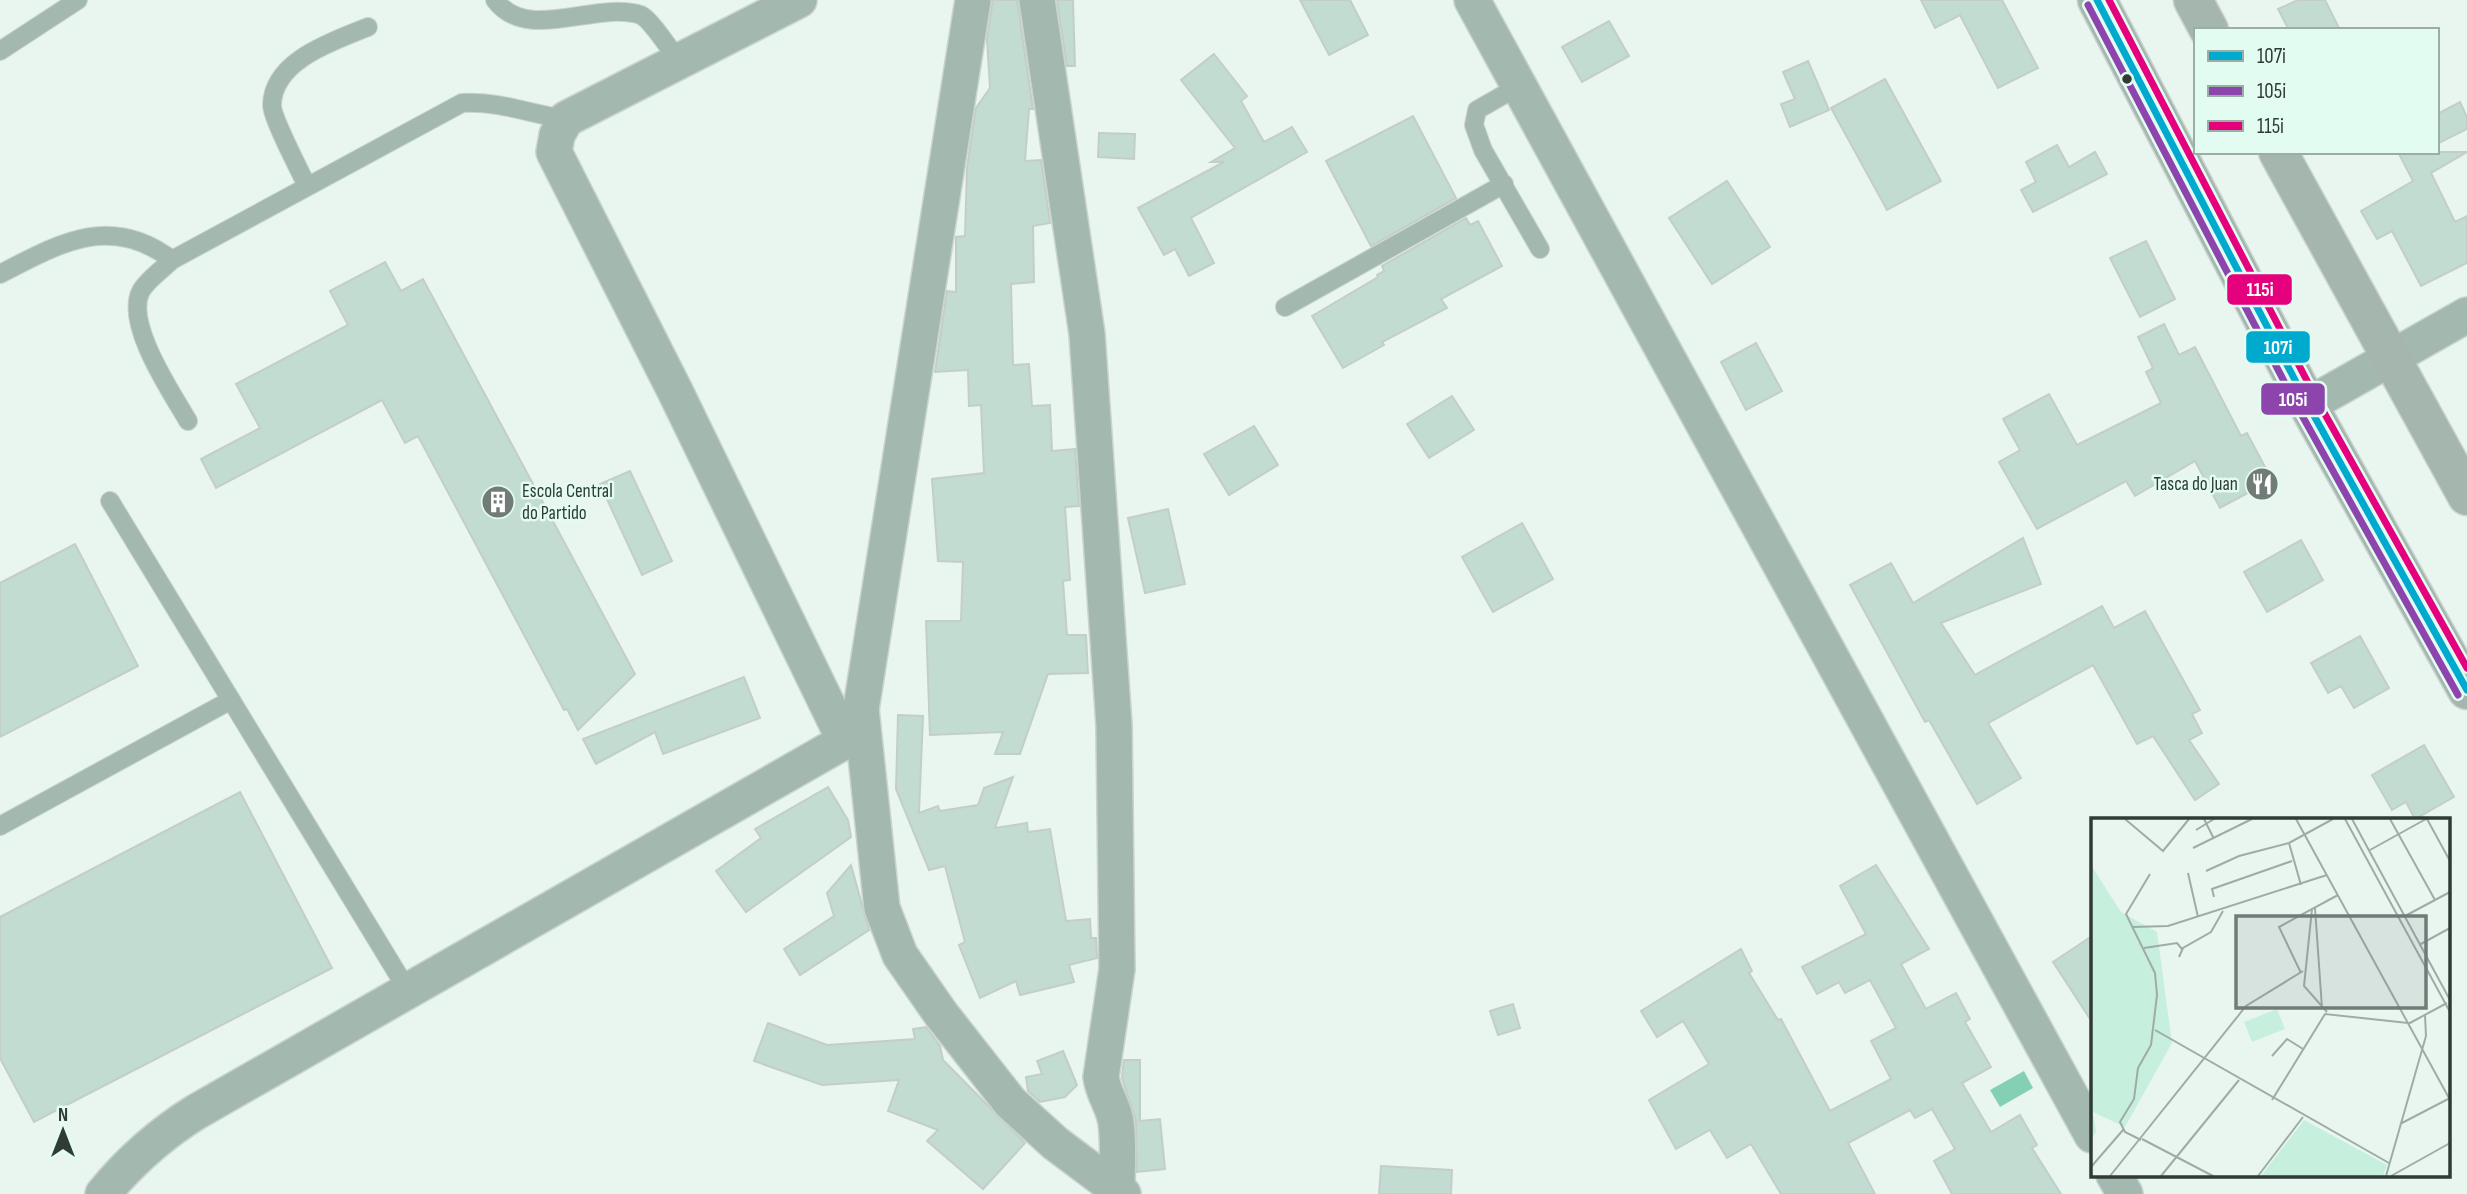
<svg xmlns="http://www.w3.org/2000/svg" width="2467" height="1194" viewBox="0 0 2467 1194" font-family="'Sofia Sans Condensed',sans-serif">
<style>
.water{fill:#84d0b4}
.building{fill:#c2dcd2;stroke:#c3cec9;stroke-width:2}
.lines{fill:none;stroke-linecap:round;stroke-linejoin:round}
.lane-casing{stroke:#c9d3cf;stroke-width:20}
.street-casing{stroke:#c9d3cf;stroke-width:38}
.highway-casing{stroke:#c9d3cf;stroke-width:41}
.lane{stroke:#a3b8af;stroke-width:18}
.street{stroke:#a3b8af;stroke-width:35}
.highway{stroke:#a5b6af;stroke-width:38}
.bus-1-casing{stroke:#e3fcf1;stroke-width:12}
.bus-2-casing{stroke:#e3fcf1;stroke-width:12}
.bus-3-casing{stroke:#e3fcf1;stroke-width:12}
.bus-1{stroke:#00a9ce;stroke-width:7}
.bus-2{stroke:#8e44ad;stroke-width:7}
.bus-3{stroke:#e5007d;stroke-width:7}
.bus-dot{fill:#303a36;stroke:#e3fcf1;stroke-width:2.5}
.labels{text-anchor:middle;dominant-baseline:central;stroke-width:5;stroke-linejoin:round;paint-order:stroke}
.poi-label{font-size:19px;fill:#303a36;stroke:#e3fcf1;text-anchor:end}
.inset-road{fill:none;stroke:#9faba6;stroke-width:2}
.view{fill:#717c77;fill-opacity:0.15;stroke:#717c77;stroke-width:3.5}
.inset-edge{fill:none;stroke:#303a36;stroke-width:3.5}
.line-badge{stroke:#e3fcf1;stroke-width:2.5}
.badge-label{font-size:19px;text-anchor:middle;font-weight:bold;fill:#fff}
</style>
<rect width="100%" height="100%" fill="#e9f6f0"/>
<polygon class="water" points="2024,1071 2033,1088 2000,1107 1990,1090"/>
<g class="building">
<polygon points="993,0 1017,0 1033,109 1029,109 1025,161 1041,160 1050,223 1033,226 1034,282 1011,284 1013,365 1029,364 1032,406 1050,405 1052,451 1075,449 1079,506 1065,507 1070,580 1063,581 1067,635 1086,635 1088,673 1048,674 1020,754 995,754 1003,732 930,735 926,621 961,621 963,562 938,561 932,479 984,473 981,405 969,406 968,370 935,372 947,291 956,292 956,237 965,236 967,168 976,108 990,88 987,39"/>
<polygon points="1057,0 1073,0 1075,66 1067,66"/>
<polygon points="1300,0 1350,0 1368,35 1329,55"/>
<polygon points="1921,0 2002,0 2038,68 1998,88 1960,15 1935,28"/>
<polygon points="2298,0 2325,0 2340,30 2289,30 2278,9"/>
<polygon points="1609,21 1629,56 1582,82 1562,47"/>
<polygon points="1214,54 1247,96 1241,101 1264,142 1292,127 1307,152 1191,218 1214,263 1189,276 1175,249 1164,255 1138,208 1224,162 1211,162 1235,148 1181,80"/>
<polygon points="1808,61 1829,110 1790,127 1781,104 1795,99 1783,72"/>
<polygon points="1885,79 1941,181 1887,210 1831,108"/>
<polygon points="2460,102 2467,117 2467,129 2437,144 2437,114"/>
<polygon points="1413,116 1456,198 1371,246 1326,161"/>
<polygon points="1099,133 1135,134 1134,159 1098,157"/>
<polygon points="2057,145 2069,167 2095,152 2107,174 2033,212 2021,190 2036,182 2026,162"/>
<polygon points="2398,152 2467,152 2431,173 2455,222 2467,216 2467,263 2421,286 2392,231 2377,239 2361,211 2413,181"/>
<polygon points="1727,181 1770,247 1712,284 1669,218"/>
<polygon points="1466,218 1470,225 1478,221 1502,266 1441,299 1447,308 1382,342 1384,345 1343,368 1312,316 1378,277 1377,275 1384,271 1382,266"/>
<polygon points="2146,241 2175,299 2140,317 2110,258"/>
<polygon points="385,262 401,291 423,279 635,674 578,730 567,709 564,710 418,436 405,443 382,400 216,488 201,459 260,428 236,384 348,325 330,291"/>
<polygon points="2164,324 2179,355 2195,347 2241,436 2247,433 2272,480 2220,508 2195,461 2135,496 2126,481 2037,529 1999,462 2020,450 2003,419 2049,394 2077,445 2161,403 2146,372 2153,368 2138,337"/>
<polygon points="1756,343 1782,391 1746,410 1721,362"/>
<polygon points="1452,396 1474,430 1429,458 1407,424"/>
<polygon points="1254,426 1278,465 1229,495 1204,454"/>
<polygon points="630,471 672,561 642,575 600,484"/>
<polygon points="1168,509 1185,584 1145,593 1128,518"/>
<polygon points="1522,523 1553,579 1493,612 1462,557"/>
<polygon points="2023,538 2041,584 1941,623 1975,675 2102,606 2114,628 2145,611 2200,710 2192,714 2202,733 2189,740 2219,784 2195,800 2153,736 2137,744 2093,665 1988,723 2021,778 1977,804 1929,720 1925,722 1850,585 1891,563 1913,603"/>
<polygon points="2301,540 2323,580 2267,612 2244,572"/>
<polygon points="75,544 138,666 0,737 0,583"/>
<polygon points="2360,636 2389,688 2354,708 2341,686 2328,693 2311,663"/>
<polygon points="744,677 760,718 663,754 655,732 596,764 583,739"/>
<polygon points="898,715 923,716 919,813 938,806 940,811 978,805 984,788 1013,777 995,828 1027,823 1028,832 1050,829 1066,921 1090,919 1091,938 1096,938 1097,958 1069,965 1074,982 1020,995 1016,981 980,998 959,945 965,942 945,866 929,870 896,789"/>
<polygon points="2424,745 2454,797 2415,819 2406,802 2392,810 2372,775"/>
<polygon points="828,787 848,820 851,837 746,912 716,871 761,838 755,829"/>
<polygon points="240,792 332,968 34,1122 0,1058 0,917"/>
<polygon points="851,865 869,930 800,975 784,949 834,916 827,893"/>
<polygon points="1876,865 1929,949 1901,964 1926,1009 1956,993 1970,1019 1965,1022 1991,1067 1962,1083 1991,1132 2020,1115 2037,1145 2032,1148 2061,1194 1952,1194 1934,1161 1955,1149 1932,1109 1915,1118 1910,1110 1848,1143 1875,1194 1781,1194 1751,1144 1727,1158 1710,1130 1676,1149 1649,1100 1709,1064 1683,1021 1657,1037 1641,1011 1741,949 1752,971 1749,973 1778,1020 1781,1019 1830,1111 1891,1079 1871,1041 1896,1028 1870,980 1845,993 1839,982 1817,994 1802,967 1866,934 1840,886"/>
<polygon points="2092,936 2092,1022 2053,962"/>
<polygon points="1513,1004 1520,1028 1498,1035 1490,1011"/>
<polygon points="768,1023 827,1045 915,1039 913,1029 926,1027 940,1046 943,1060 1025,1143 983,1189 927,1141 938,1130 888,1111 899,1080 822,1085 754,1061"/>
<polygon points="1063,1051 1077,1085 1065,1097 1040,1102 1028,1091 1026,1077 1042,1074 1037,1061"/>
<polygon points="1124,1060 1140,1060 1140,1121 1160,1119 1165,1169 1137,1172 1136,1121 1122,1078"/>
<polygon points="1381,1166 1452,1170 1451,1194 1379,1194"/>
</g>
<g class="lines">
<defs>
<g id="lane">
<path d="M495,0C528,44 596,0 641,15C652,21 670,50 679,61"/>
<polyline points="0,51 78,0"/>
<polyline points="1519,86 1477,110 1474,125 1483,150 1540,249"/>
<path d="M307,186C300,171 272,118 272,105C273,60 334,41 368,27"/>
<path d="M0,274C60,243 111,213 172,260"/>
<polyline points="1285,307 1504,184"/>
<path d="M188,421C172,393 124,323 141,291C147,280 163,269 172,260L462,103C501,101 529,114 566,119"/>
<polyline points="110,501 408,991"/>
<polyline points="0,826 231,700"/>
</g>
<g id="street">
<polyline points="799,0 566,119 557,135 554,152 675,391 845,741"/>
<path d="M1037,0L1087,334L1114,725L1117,969L1101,1077C1103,1094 1114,1106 1116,1123C1119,1144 1117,1167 1117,1189"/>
<polyline points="1472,0 2092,1135"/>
<polyline points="2308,405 2467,315"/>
<polyline points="861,709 882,908 900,955 941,1014 1010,1102 1055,1143 1123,1194"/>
<polyline points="2114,1175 2125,1194"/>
<path d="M103,1194C131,1160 159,1135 196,1112L845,741L861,709L973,0"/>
</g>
<g id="highway">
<polyline points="2097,0 2308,405 2467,690"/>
<polyline points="2193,0 2209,30"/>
<polyline points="2278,152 2467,496"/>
</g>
</defs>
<use href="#lane" class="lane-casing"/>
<use href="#street" class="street-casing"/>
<use href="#highway" class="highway-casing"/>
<use href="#lane" class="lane"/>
<use href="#street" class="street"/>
<use href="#highway" class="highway"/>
<defs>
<polyline id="bus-1" points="2097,0 2308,405 2467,690"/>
<polyline id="bus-2" points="2088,5 2299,410 2458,695"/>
<polyline id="bus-3" points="2109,0 2317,400 2467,668"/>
</defs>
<use href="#bus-1" class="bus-1-casing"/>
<use href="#bus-2" class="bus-2-casing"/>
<use href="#bus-3" class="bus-3-casing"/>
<use href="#bus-1" class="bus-1"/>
<use href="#bus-2" class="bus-2"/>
<use href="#bus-3" class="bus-3"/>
</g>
<defs>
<symbol id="restaurant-disc" viewBox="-11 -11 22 22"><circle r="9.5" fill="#717c77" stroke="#e3fcf1"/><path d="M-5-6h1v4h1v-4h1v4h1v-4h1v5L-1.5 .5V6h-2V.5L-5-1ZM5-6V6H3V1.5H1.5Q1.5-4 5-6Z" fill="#fff"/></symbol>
<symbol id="building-disc" viewBox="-11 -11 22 22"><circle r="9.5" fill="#717c77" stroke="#e3fcf1"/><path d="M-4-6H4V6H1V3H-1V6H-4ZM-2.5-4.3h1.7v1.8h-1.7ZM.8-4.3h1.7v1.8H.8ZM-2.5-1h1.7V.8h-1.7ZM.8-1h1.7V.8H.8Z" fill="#fff"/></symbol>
</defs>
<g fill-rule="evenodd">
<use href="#restaurant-disc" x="2243" y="465" width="38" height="38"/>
<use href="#building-disc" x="479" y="483" width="38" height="38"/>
</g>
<circle class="bus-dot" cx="2127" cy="79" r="6"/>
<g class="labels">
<g class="poi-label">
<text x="2238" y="484">Tasca do Juan</text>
<text x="522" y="491" text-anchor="start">Escola Central<tspan x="522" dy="22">do Partido</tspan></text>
</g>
</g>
<g transform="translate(2091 818)">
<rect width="359" height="359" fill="#e9f6f0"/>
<path d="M0,47L30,94L66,114L81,225L34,309L2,294L5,314L0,321ZM186,191L194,211L161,224L153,204ZM213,302L296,347L292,358H170Z" fill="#c6efde"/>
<path class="inset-road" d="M34,1L72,33L98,1M113,1L123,21M205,1L358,280M254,1L359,194M261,1L359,182M299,1L344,82M336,1L359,43M105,12L123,1M198,25L210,67M102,30L161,1M279,32L335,1M115,53L148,38L198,25L242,1M97,55L107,99M123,79L121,71L201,43M224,90L231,190M221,91L213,168L236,194M314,98L359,74M42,109L77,108L236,57M328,127L359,110M53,130L86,125L91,131M88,139L92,130L120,114L132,93M210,155L188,109L247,77M317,206L356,185M64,212L298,345M181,238L196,221L212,231M181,282L234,196L317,205M309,306L359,280M51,321L122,358M50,322L34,314L29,304L43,281L47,250L60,227L66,177L64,155L35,96L59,56M0,349L32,312M19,358L155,188L212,153M70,358L148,262M167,358L212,299M295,358L335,218L334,197M300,358L359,325"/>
<path class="view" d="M145,98H335V190H145Z"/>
<rect width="359" height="359" class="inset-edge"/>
</g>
<g class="line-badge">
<rect x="2226" y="273" width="67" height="33" rx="7" fill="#e5007d"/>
<rect x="2245" y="330" width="66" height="34" rx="7" fill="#00a9ce"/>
<rect x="2260" y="382" width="66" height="34" rx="7" fill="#8e44ad"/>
</g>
<g class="badge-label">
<text x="2260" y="296">115i</text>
<text x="2278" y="354">107i</text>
<text x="2293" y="406">105i</text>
</g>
<rect x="2194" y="28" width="245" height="126" fill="#e3fcf1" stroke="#9baea6" stroke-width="2"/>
<rect x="2208" y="51" width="35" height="10" fill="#00a9ce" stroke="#9baea6" stroke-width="2"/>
<text x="2257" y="63" font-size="21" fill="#303a36">107i</text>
<rect x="2208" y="86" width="35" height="10" fill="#8e44ad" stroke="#9baea6" stroke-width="2"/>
<text x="2257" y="98" font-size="21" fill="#303a36">105i</text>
<rect x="2208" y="121" width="35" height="10" fill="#e5007d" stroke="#9baea6" stroke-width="2"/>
<text x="2257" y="133" font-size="21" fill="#303a36">115i</text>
<g transform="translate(63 1131)" stroke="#e3fcf1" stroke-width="5" paint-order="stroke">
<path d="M0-5L12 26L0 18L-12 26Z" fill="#303a36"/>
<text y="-10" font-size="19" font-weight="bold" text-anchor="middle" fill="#303a36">N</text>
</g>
</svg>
